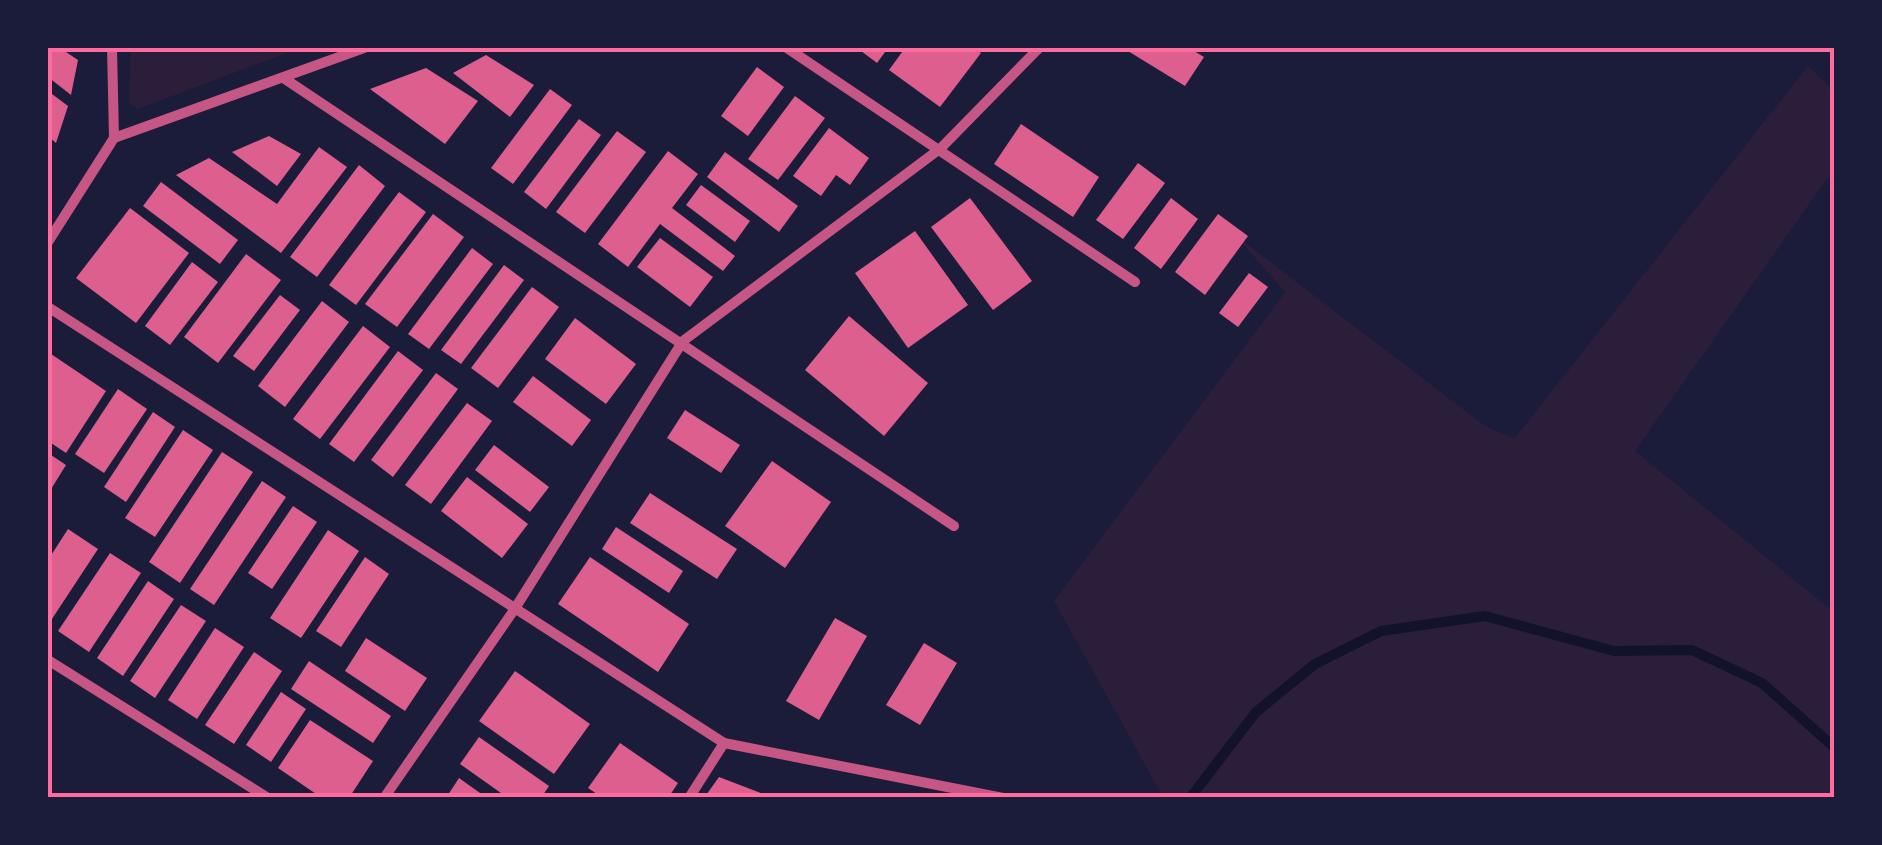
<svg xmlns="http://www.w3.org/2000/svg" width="1882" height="845" viewBox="0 0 1882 845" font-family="'IBM Plex Sans',sans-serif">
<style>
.green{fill:#2a1e3b}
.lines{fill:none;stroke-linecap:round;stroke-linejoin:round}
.stream{stroke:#12122b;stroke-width:10}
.building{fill:#dd5f8e}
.minor{stroke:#c65784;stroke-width:10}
.neatline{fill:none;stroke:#ff6b9d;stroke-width:4}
</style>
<rect width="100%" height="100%" fill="#1b1b3a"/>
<g class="green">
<polygon points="131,48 300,48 138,109 129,103"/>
<polygon points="1808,66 1834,91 1834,169 1635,451 1834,612 1834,797 1163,797 1054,601 1285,292 1235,235 1484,425 1514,439"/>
</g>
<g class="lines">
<polyline class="stream" points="1190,798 1256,712 1315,664 1381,631 1485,616 1614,651 1692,650 1762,683 1834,747"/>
</g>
<g class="building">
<polygon points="48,48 60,48 78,60 71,95 48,77"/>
<polygon points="857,48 888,48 877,63"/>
<polygon points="905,48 973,48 981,53 940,107 889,70"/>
<polygon points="1123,48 1189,48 1204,57 1185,86"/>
<polygon points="486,55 534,85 510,117 453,73"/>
<polygon points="757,67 784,87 748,136 721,116"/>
<polygon points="426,68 478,101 445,144 370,89"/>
<polygon points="550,89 572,105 513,184 491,168"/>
<polygon points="48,91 68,106 56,143 48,136"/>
<polygon points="795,96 825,118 778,180 748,159"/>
<polygon points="579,119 601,135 546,209 524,192"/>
<polygon points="1021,124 1099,177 1073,217 994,164"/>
<polygon points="829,128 869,158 850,185 836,175 821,196 793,176"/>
<polygon points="617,131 646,152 585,233 556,212"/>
<polygon points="269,136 301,154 277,186 232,152"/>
<polygon points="319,147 347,167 281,253 176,175 209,158 277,204"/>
<polygon points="668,151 698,174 672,208 735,256 723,271 660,224 628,267 598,244"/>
<polygon points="725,152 798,206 779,232 707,177"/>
<polygon points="1138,163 1165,183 1123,239 1096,220"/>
<polygon points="359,165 385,186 317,277 290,257"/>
<polygon points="161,182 238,240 220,264 143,206"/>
<polygon points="701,185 750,221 735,242 686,205"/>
<polygon points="399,192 426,212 356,305 329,285"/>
<polygon points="970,198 1032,281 993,310 931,227"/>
<polygon points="1171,198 1198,219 1161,269 1134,248"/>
<polygon points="130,208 189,253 136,323 76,278"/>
<polygon points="433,214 464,237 397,327 365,304"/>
<polygon points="1218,214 1248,236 1205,295 1175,272"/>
<polygon points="915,231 968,305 908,348 855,273"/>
<polygon points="660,238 713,277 690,307 637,267"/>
<polygon points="472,248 493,264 429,349 408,334"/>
<polygon points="246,254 281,280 218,363 184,337"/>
<polygon points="192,262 218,282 170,345 145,326"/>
<polygon points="504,265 524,280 461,364 441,350"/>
<polygon points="1249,273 1268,287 1238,327 1219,313"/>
<polygon points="532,287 559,307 498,388 471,368"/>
<polygon points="280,295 300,310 254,371 233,356"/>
<polygon points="322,301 349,322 285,407 258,386"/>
<polygon points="849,316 928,383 884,436 805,370"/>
<polygon points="575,318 636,364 606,404 545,359"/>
<polygon points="363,326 390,347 320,439 293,419"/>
<polygon points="398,351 423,370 354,462 329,444"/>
<polygon points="48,352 106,391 66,453 48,441"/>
<polygon points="436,373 458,389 393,477 371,460"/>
<polygon points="533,376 591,420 572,446 513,402"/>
<polygon points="118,389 147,409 104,473 75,454"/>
<polygon points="467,403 492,421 431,504 405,485"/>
<polygon points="685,410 740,445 721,473 667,438"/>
<polygon points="153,412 175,427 126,502 104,487"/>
<polygon points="183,430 213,450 155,537 125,518"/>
<polygon points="494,445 549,487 530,512 475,470"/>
<polygon points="222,452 253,472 180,583 149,562"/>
<polygon points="48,453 66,465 48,494"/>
<polygon points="772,461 831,502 785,568 725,526"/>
<polygon points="467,477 528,524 502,558 441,511"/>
<polygon points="262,481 286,497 214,605 190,589"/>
<polygon points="650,493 737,549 717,579 630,523"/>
<polygon points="293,506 317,522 272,589 248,573"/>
<polygon points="616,527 683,571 669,593 602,549"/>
<polygon points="68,529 98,549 48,625 48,560"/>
<polygon points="328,530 359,551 301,638 270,618"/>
<polygon points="110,553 141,573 89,652 58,631"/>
<polygon points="365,557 389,574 341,647 316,631"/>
<polygon points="590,557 689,624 658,672 558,604"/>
<polygon points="148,581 174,599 123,676 97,658"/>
<polygon points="181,605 206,621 155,698 130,681"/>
<polygon points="835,618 867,636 819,720 786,701"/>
<polygon points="215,628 244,647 197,719 168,700"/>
<polygon points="366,638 427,678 405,711 345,671"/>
<polygon points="924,643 957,663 920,725 886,705"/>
<polygon points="254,652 282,671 234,744 205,725"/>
<polygon points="309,661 391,716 373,743 291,689"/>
<polygon points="515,671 590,724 554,774 479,721"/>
<polygon points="281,692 306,709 271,762 246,745"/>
<polygon points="310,720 373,761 349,798 322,798 278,768"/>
<polygon points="479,737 549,786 541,798 508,798 460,764"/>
<polygon points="620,743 678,783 668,798 603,798 588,788"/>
<polygon points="719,777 771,797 771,798 704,798"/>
<polygon points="459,778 487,798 446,798"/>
</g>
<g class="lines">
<g class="minor">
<polyline points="112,48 114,138"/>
<polyline points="787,48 1135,282"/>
<polyline points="285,79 954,526"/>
<polyline points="48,242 114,138 364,48"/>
<polyline points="48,307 724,743 1003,798"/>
<polyline points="48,660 268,798"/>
<polyline points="384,798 514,610 683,341 941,148 1039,48"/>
<polyline points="689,798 724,743"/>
</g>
</g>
<rect width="1882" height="845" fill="none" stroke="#1b1b3a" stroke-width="100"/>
<rect x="50" y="50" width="1782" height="745" class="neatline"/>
</svg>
